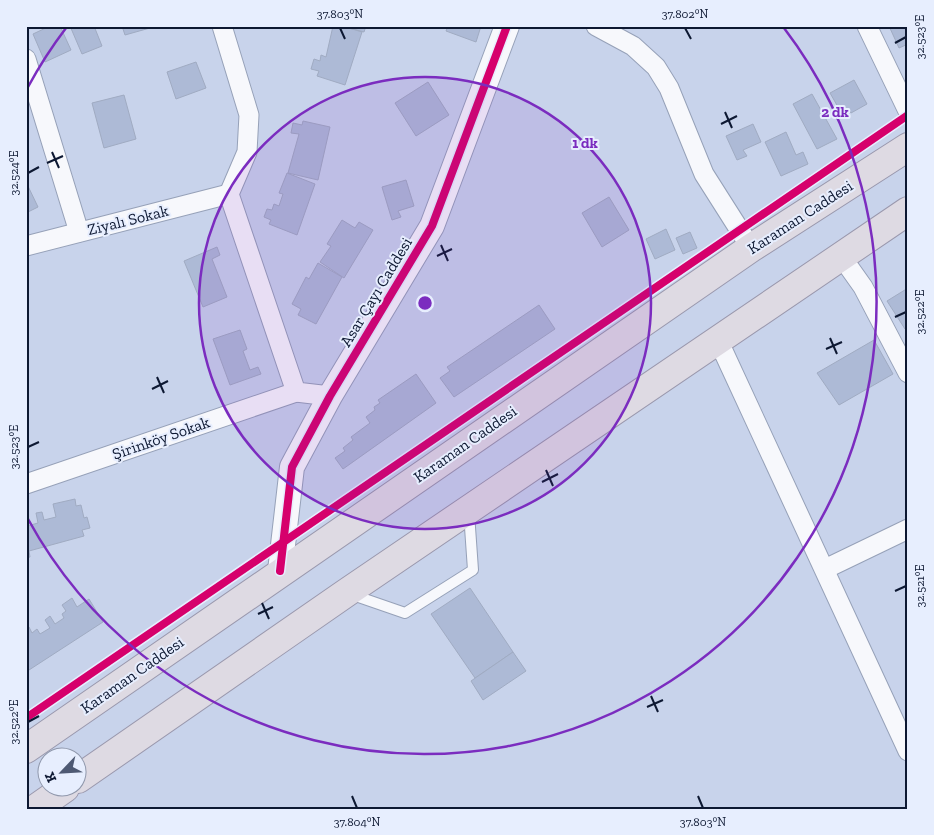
<svg xmlns="http://www.w3.org/2000/svg" width="934" height="835" viewBox="0 0 934 835" font-family="'Zilla Slab',serif">
<style>
.building{fill:#adbad6;stroke:#a0abc2}
.lines{fill:none;stroke-linecap:round;stroke-linejoin:round}
.service-casing{stroke:#96a1b8;stroke-width:12}
.minor-casing{stroke:#96a1b8;stroke-width:21}
.tertiary-casing{stroke:#96a1b8;stroke-width:26}
.trunk-casing{stroke:#9a98ad;stroke-width:30}
.service{stroke:#f7f8fc;stroke-width:10}
.minor{stroke:#f7f8fc;stroke-width:19}
.tertiary{stroke:#f7f8fc;stroke-width:24}
.trunk{stroke:#dedae3;stroke-width:28}
.cycleway-casing{stroke:#e7eefe;stroke-width:11}
.cycleway{stroke:#d6006c;stroke-width:8}
.ticks{fill:none;stroke:#0d1832;stroke-width:2}
.ring{fill:none;stroke:#7b2cbf;stroke-width:2.5}
.labels{text-anchor:middle;dominant-baseline:central;stroke-width:4;stroke-linejoin:round;paint-order:stroke}
.street-label{font-size:16px;fill:#0d1832;stroke:#e7eefe}
.centre{fill:#7b2cbf;stroke:#e7eefe;stroke-width:2.5}
.ring-label{font-size:15px;text-anchor:middle;font-weight:bold;fill:#7b2cbf;stroke:#e7eefe;stroke-width:4;stroke-linejoin:round;paint-order:stroke}
.neatline{fill:none;stroke:#0d1832;stroke-width:2}
.ticks-label{font-size:12px;text-anchor:middle;fill:#0d1832}
</style>
<rect width="100%" height="100%" fill="#c8d3eb"/>
<g class="building">
<polygon points="50,26 60,26 71,50 45,62 33,34"/>
<polygon points="70,26 94,26 102,46 82,54"/>
<polygon points="122,26 157,26 125,35"/>
<polygon points="333,26 366,26 364,32 349,28 362,32 345,85 317,76 319,71 311,69 314,59 320,61 321,55 326,57"/>
<polygon points="448,26 481,26 476,42 446,31"/>
<polygon points="889,26 908,26 908,44 899,48"/>
<polygon points="196,62 206,88 176,99 167,72"/>
<polygon points="854,80 867,104 851,113 849,110 842,114 830,93"/>
<polygon points="428,82 449,115 416,136 395,103"/>
<polygon points="812,94 837,139 817,149 793,104"/>
<polygon points="124,95 136,139 104,148 92,103"/>
<polygon points="303,121 330,127 318,180 288,173 299,134 291,133 293,123 302,125"/>
<polygon points="753,124 761,142 743,150 747,156 737,160 726,136"/>
<polygon points="786,132 796,155 803,152 808,164 781,176 765,142"/>
<polygon points="287,173 315,184 297,235 269,224 271,220 264,217 267,209 272,210 274,204 279,206 283,194 279,193"/>
<polygon points="406,180 414,206 398,211 401,217 392,220 382,187"/>
<polygon points="26,182 38,207 26,213"/>
<polygon points="609,197 629,230 602,247 582,213"/>
<polygon points="342,220 355,228 359,222 373,230 344,278 320,262 331,246 327,244"/>
<polygon points="666,229 675,250 655,259 646,239"/>
<polygon points="690,232 697,248 683,254 676,238"/>
<polygon points="217,247 220,255 212,259 227,297 203,307 184,261"/>
<polygon points="318,263 342,277 316,324 298,315 301,309 292,304 306,277 309,279"/>
<polygon points="908,288 908,327 905,329 887,301"/>
<polygon points="539,305 555,329 454,397 440,378 450,371 447,367"/>
<polygon points="240,330 247,349 243,351 250,370 258,367 261,374 230,385 213,339"/>
<polygon points="874,340 893,374 839,405 817,373"/>
<polygon points="416,374 436,403 343,469 335,458 345,451 343,448 353,440 351,437 370,423 366,417 375,410 374,407 380,403 378,400"/>
<polygon points="75,499 76,506 81,505 84,518 87,517 90,528 82,530 84,536 29,551 30,557 26,558 26,523 27,526 38,523 36,513 42,512 44,520 56,517 53,504"/>
<polygon points="470,588 513,652 475,678 431,614"/>
<polygon points="72,598 77,607 89,599 103,622 29,670 26,666 26,629 29,627 32,633 37,629 40,634 50,628 45,620 50,616 55,624 64,618 62,614 66,611 62,605"/>
<polygon points="513,652 526,671 483,700 471,681"/>
</g>
<g class="lines">
<defs>
<polyline id="service" points="350,594 405,613 473,570 469,513"/>
<g id="minor">
<polyline points="222,26 249,115 247,152 229,194 296,392 330,396"/>
<polyline points="596,26 633,46 656,67 669,88 704,174 751,248"/>
<polyline points="867,26 908,111"/>
<polyline points="26,59 79,232"/>
<polyline points="26,246 229,194"/>
<polyline points="841,256 863,287 908,373"/>
<polyline points="718,340 908,751"/>
<polyline points="26,484 296,392"/>
<polyline points="825,569 908,529"/>
</g>
<polyline id="tertiary" points="280,571 292,467 330,396 432,226 507,26"/>
<g id="trunk">
<polyline points="26,749 751,248 908,147"/>
<polyline points="78,779 346,593 908,211"/>
<polyline points="35,809 65,788"/>
</g>
</defs>
<use href="#service" class="service-casing"/>
<use href="#minor" class="minor-casing"/>
<use href="#tertiary" class="tertiary-casing"/>
<use href="#trunk" class="trunk-casing"/>
<use href="#service" class="service"/>
<use href="#minor" class="minor"/>
<use href="#tertiary" class="tertiary"/>
<use href="#trunk" class="trunk"/>
<defs>
<g id="cycleway">
<polyline points="280,571 292,467 330,396 432,226 507,26"/>
<polyline points="26,718 908,115"/>
</g>
</defs>
<use href="#cycleway" class="cycleway-casing"/>
<use href="#cycleway" class="cycleway"/>
</g>
<path class="ticks" d="M340,28L345,39M685,28L691,39M895,43L906,37M725,112L732,128M721,124L737,116M52,152L59,168M47,163L63,156M28,173L39,167M441,245L448,261M437,256L452,249M895,317L906,312M830,338L837,354M826,349L842,342M157,377L164,393M152,389L168,381M28,447L39,442M546,470L553,486M542,482L558,474M895,591L906,586M262,603L269,619M258,614L273,607M651,696L658,712M647,707L663,700M28,722L39,716M352,796L357,808M698,796L703,808"/>
<circle cx="425" cy="303" r="226" fill="#7b2cbf" fill-opacity=".12"/>
<g class="ring">
<circle cx="425" cy="303" r="226"/>
<path d="M28 87A452 452 0 0 1 66 28M784 28A452 452 0 1 1 28 519"/>
</g>
<g class="labels">
<g class="street-label">
<text transform="translate(800 217) rotate(-33)">Karaman Caddesi</text>
<text transform="translate(128 220) rotate(-14)">Ziyalı Sokak</text>
<text transform="translate(376 292) rotate(-59)">Asar Çayı Caddesi</text>
<text transform="translate(161 438) rotate(-19)">Şirinköy Sokak</text>
<text transform="translate(465 444) rotate(-35)">Karaman Caddesi</text>
<text transform="translate(132 675) rotate(-35)">Karaman Caddesi</text>
</g>
</g>
<circle cx="425" cy="303" r="8" class="centre"/>
<g class="ring-label">
<text x="835" y="117">2 dk</text>
<text x="585" y="148">1 dk</text>
</g>
<rect width="934" height="835" fill="none" stroke="#e7eefe" stroke-width="55"/>
<g transform="translate(62 772) rotate(245)"><circle r="24" fill="#e7eefe" stroke="#9098ac"/>
<path d="M0-4L9 19L0 12L-9 19Z" fill="#4e5973"/>
<text y="-8" font-size="14" font-weight="bold" text-anchor="middle" fill="#0d1832">K</text>
</g>
<rect x="28" y="28" width="878" height="780" class="neatline"/>
<g class="ticks-label">
<text x="340" y="18">37.803°N</text>
<text x="685" y="18">37.802°N</text>
<text transform="translate(920 37) rotate(-90)" y="4">32.523°E</text>
<text transform="translate(14 173) rotate(-90)" y="4">32.524°E</text>
<text transform="translate(920 312) rotate(-90)" y="4">32.522°E</text>
<text transform="translate(14 447) rotate(-90)" y="4">32.523°E</text>
<text transform="translate(920 586) rotate(-90)" y="4">32.521°E</text>
<text transform="translate(14 722) rotate(-90)" y="4">32.522°E</text>
<text x="357" y="826">37.804°N</text>
<text x="703" y="826">37.803°N</text>
</g>
</svg>
